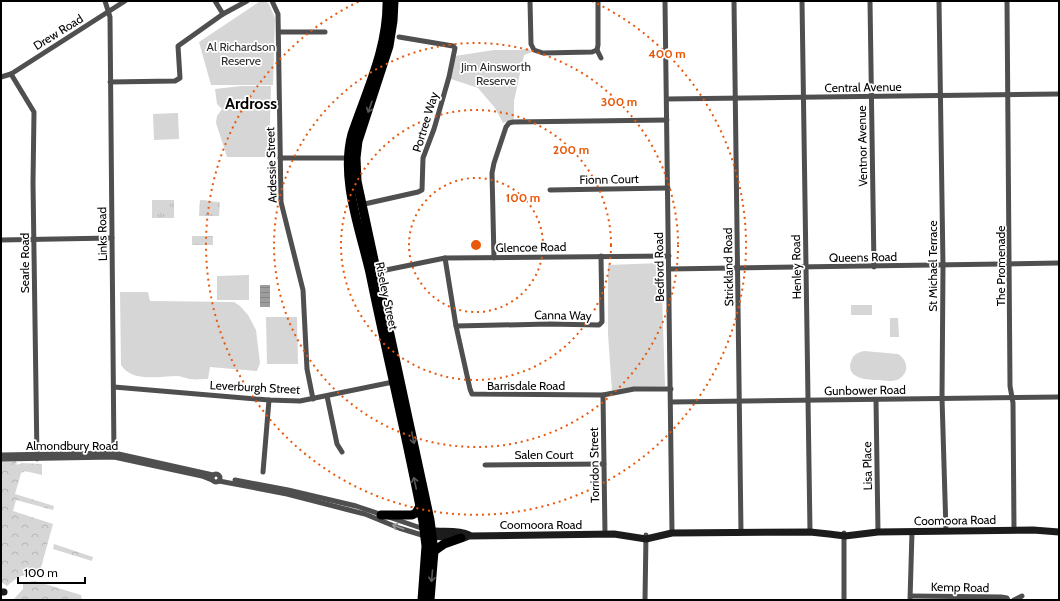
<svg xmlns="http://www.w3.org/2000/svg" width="1060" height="601" viewBox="0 0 1060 601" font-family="Cabin,sans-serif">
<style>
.grass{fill:url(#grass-tufts)}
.forest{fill:url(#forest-crowns)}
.park{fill:#d6d6d6}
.water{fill:url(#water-rules)}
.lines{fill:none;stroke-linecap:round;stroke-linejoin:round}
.street{stroke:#4f4f4f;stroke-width:5}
.secondary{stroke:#1c1c1c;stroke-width:7}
.highway{stroke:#000;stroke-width:9}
.oneway{stroke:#595959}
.oneway2{stroke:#959595}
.ring{fill:none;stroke:#e8590c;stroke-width:2;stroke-dasharray:2 4}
.labels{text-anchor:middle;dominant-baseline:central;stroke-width:3.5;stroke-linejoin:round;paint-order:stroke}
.street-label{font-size:12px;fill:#000;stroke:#fff}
.park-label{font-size:12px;fill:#2d2d2d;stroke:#fff}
.district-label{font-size:16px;font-weight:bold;fill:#000;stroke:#fff}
.centre{fill:#e8590c;stroke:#fff;stroke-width:2}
.ring-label{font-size:12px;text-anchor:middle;font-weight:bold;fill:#e8590c;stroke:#fff;stroke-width:3.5;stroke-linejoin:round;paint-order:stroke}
</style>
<defs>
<pattern id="grass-tufts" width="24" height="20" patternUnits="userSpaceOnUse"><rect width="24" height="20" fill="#d6d6d6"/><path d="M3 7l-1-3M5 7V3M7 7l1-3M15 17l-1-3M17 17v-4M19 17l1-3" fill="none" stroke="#b6b6b6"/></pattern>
<pattern id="forest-crowns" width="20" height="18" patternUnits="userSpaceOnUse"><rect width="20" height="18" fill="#d6d6d6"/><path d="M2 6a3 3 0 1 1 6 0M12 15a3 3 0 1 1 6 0" fill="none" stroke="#b6b6b6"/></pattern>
<pattern id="water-rules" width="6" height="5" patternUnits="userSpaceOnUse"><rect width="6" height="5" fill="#9d9d9d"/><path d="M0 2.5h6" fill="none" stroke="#858585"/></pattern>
</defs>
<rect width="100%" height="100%" fill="#fff"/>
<g class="grass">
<rect x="152" y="200" width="22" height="18"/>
<path d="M200,200C207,200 213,202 220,202L219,216H199Z"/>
<rect x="192" y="236" width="21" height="9"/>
</g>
<g class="forest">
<polygon points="1,461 16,461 17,465 22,463 42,464 42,475 25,471 21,473 15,494 54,506 53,510 16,500 13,511 53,524 40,571 18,577 7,586 1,582"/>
<polygon points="54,544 93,557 92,561 53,549"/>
<polygon points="35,581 81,595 82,600 13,600 23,589 23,583"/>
</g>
<g class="park">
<polygon points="263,1 266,1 269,4 275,18 273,85 211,85 199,42 259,2"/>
<polygon points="528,48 532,52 524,55 514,101 514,119 503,123 495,108 478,88 448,78 455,56 494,50 520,50"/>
<polygon points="241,86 271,86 269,157 227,157 216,123 217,116 222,109 217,104 215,89"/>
<polygon points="178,113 179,139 154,140 153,114"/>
<polygon points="661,263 665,386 635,387 612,391 608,334 608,265"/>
<polygon points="249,275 249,300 217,300 217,276"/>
<path d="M120,292H148L150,301L234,302L240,306L248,315L256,330L260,363L257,371L210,367L208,379C202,379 195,380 189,379C185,378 181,376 177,376C158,376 133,383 121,365Z"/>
<rect x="851" y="305" width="21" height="10"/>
<polygon points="266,317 297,317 298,364 267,364"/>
<polygon points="890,318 898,318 899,337 890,337"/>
<path d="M864,351L898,354C904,358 907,363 906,370C905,374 902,377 899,379C893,382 886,381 880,380C868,380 843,379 852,359C854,354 859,352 864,351Z"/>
</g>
<rect class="water" x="260" y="285" width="10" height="22"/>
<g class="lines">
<g class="street">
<polyline points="105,1 110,17 114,457"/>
<polyline points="215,1 223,14"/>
<polyline points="272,1 278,14 281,202 303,290 307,369 313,399"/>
<polyline points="530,1 531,44 534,50 543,53 592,52 597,50"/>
<polyline points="598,1 598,45 597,50 601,58"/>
<polyline points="665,1 672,533"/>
<polyline points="734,1 741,533"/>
<polyline points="802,1 810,532"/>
<polyline points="870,1 874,267"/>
<polyline points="939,1 943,266 942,398 946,531"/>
<polyline points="1007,1 1010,386 1013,403 1014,530"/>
<polyline points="279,32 325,32"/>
<polyline points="11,74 34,112 33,183 37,459"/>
<polyline points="1,77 11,74 125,1"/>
<polyline points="110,82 175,81 180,78 178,46 223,14 247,1"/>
<polyline points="667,99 1059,94"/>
<polyline points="280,158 351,158"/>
<polyline points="550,190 668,188"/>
<polyline points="360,205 418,192 422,190 423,158 434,129 449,77 455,48 453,46 399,37"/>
<polyline points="1,240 112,238"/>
<polyline points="445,258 456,326 470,389 472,394 603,395 634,389 671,389"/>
<polyline points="494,258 492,173 494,163 506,127 509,123 513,122 667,120"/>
<polyline points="669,269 1059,263"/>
<polyline points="376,272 445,258 669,256"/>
<polyline points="456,326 549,324 599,325 602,322 602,318 601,256"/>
<polyline points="114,387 269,400 300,401 393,382"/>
<polyline points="603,395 605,534"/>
<polyline points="327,396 337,444 342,452"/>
<polyline points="876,400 878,532"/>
<polyline points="671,402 1059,397"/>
<polyline points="1,455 114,453 213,475"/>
<polyline points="1,459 114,457 202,476 212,480"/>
<polyline points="485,465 604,464"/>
<polyline points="263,472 269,400"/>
<circle cx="216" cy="478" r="4"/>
<polyline points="235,480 288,490 356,506 424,529"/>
<polyline points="219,481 287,494 349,510 365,514 399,528 425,536"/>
<polyline points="911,596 1001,597 1007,598 1008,600"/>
<polyline points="645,600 646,535"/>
<polyline points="844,600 844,533"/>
<polyline points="910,600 912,532"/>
<polyline points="1014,600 1022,596"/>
</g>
<g class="secondary">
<path d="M428,530C441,533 457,529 469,535"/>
<polyline points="427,536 464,538 469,536 614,534 646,539 672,533 810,532 829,534 845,536 878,532 1033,530 1059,532"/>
<polyline points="1,592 4,592"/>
</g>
<g class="highway">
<path d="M387,1C388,47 367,90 352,134C340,179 360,229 370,273C387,356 407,438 423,522L426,546L422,600"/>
<polyline points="394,1 393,21 389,46 358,141 356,158 357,181 430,520 434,551 430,600"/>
<polyline points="381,515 412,515 416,513 420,506"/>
<polyline points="434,551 444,544 461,538"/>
</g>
</g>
<defs><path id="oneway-shaft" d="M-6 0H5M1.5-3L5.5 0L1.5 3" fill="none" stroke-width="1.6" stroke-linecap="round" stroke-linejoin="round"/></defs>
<g class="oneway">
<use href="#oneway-shaft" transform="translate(370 107) rotate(109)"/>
<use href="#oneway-shaft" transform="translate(413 438) rotate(78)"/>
<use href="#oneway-shaft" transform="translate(415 483) rotate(-102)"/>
<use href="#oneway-shaft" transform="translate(432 576) rotate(95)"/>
</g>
<use class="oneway2" href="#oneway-shaft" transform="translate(398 527) rotate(-160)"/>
<g class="ring">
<circle cx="476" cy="245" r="67"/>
<circle cx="476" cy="245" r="135"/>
<circle cx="476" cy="245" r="202"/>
<path d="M592 1A270 270 0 1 1 360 1"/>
</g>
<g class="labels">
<g class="street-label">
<text transform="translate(58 32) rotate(-32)">Drew Road</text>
<text transform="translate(863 87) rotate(-1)">Central Avenue</text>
<text transform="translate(425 122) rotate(-73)">Portree Way</text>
<text transform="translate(862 146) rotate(-91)">Ventnor Avenue</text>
<text transform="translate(271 165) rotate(-92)">Ardessie Street</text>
<text transform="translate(609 179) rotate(-1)">Fionn Court</text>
<text transform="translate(102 234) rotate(-91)">Links Road</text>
<text transform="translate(531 247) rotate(-1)">Glencoe Road</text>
<text transform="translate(863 257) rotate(-1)">Queens Road</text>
<text transform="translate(24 263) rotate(-90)">Searle Road</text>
<text transform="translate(932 266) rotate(-90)">St Michael Terrace</text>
<text transform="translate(1000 266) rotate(-90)">The Promenade</text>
<text transform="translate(659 267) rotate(-91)">Bedford Road</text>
<text transform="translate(728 267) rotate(-91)">Strickland Road</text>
<text transform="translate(796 267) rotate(-91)">Henley Road</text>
<text transform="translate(387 296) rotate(78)">Riseley Street</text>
<text transform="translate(563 315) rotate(1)">Canna Way</text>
<text x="526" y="385">Barrisdale Road</text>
<text transform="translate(255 387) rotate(3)">Leverburgh Street</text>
<text transform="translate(865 390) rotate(-1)">Gunbower Road</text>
<text x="72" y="445">Almondbury Road</text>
<text x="544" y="454">Salen Court</text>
<text transform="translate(594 465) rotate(-91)">Torridon Street</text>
<text transform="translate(867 466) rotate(-91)">Lisa Place</text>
<text transform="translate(955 520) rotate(-1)">Coomoora Road</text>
<text x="541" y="524">Coomoora Road</text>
<text transform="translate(960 587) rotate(1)">Kemp Road</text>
</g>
<g class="park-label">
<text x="241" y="46">Al Richardson<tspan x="241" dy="14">Reserve</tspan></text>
<text x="496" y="66">Jim Ainsworth<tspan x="496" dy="14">Reserve</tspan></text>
</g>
<g class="district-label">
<text x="251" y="103">Ardross</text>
</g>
</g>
<circle cx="476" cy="245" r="6" class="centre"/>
<g class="ring-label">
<text x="667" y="58">400 m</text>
<text x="619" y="106">300 m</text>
<text x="571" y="154">200 m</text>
<text x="523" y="202">100 m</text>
</g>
<rect width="1060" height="601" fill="none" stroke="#000000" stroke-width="4"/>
<path d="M18 577v6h67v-6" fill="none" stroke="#000000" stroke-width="2"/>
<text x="24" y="577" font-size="12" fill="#000000" stroke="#ffffff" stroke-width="3" paint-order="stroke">100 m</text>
</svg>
